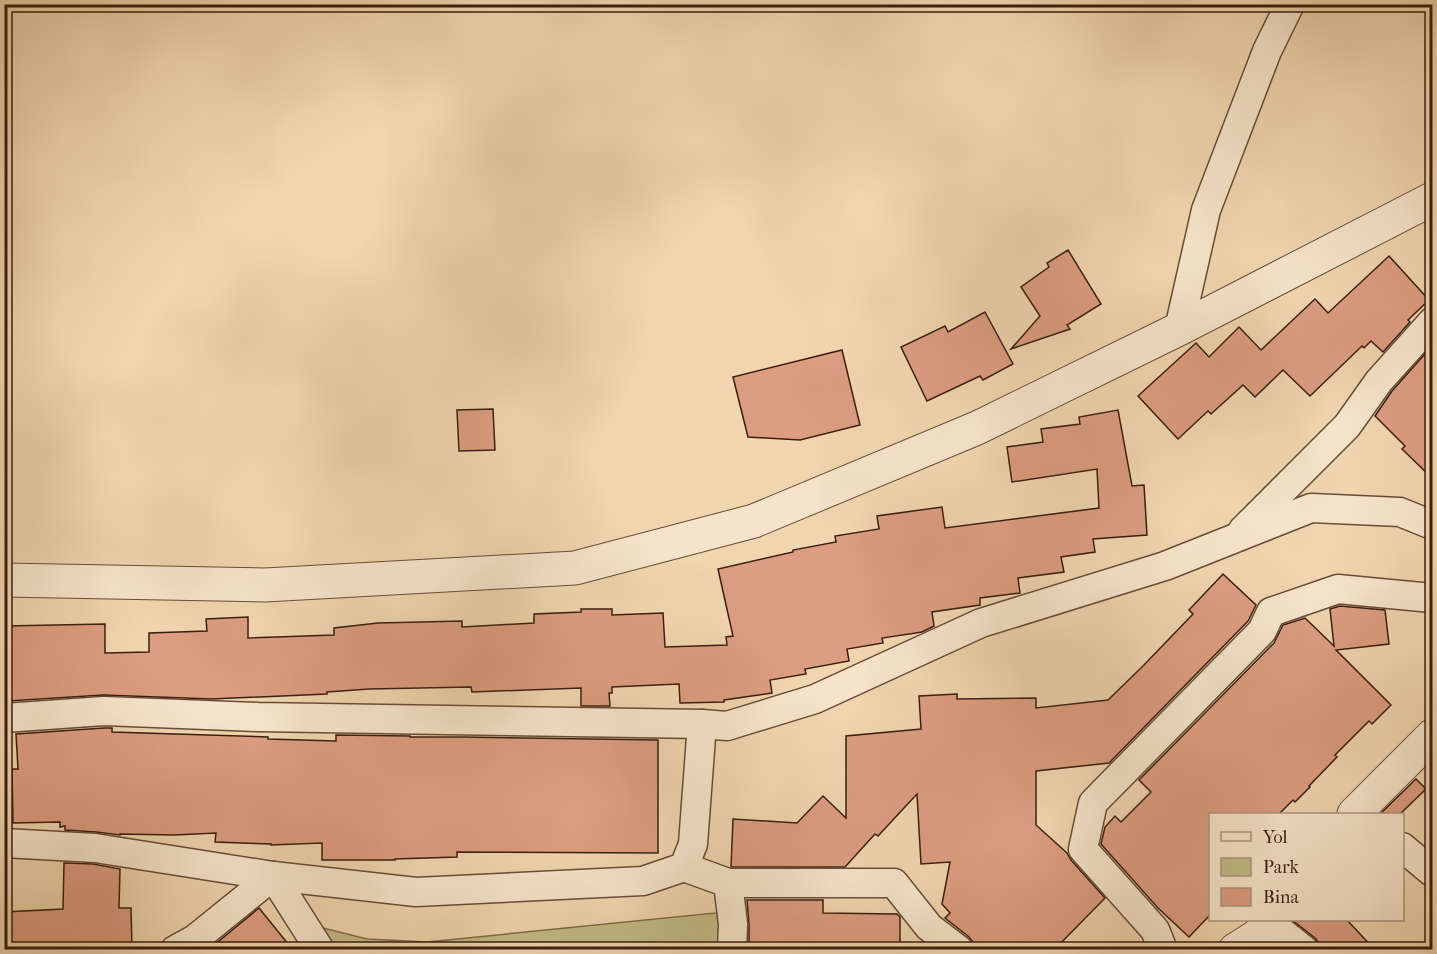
<svg xmlns="http://www.w3.org/2000/svg" width="1437" height="954" viewBox="0 0 1437 954" font-family="'IM FELL French Canon',serif">
<style>
.green{fill:#c1bb85;stroke:#7e6c4a;stroke-width:1.5}
.building{fill:#dc9d80;stroke:#3a1e0f;stroke-width:1.5}
.lines{fill:none;stroke-linecap:round;stroke-linejoin:round}
.minor-casing{stroke:#684c37;stroke-width:31}
.tertiary-casing{stroke:#684c37;stroke-width:35}
.minor{stroke:#f5e4ca;stroke-width:28}
.tertiary{stroke:#f5e4ca;stroke-width:33}
</style>
<rect width="100%" height="100%" fill="#f0d5ae"/>
<filter id="stains"><feTurbulence type="fractalNoise" baseFrequency=".00333" numOctaves="4"/><feColorMatrix values="0 0 0 0 .2 0 0 0 0 .09 0 0 0 0 .02 0 0 0 .5 -.17"/></filter>
<radialGradient id="worn" r=".72"><stop offset=".6" stop-color="#630" stop-opacity="0"/><stop offset="1" stop-color="#630" stop-opacity=".3"/></radialGradient>
<polygon class="green" points="725,912 721,950 338,949 319,927 367,939 427,942"/>
<g class="building">
<polygon points="1068,250 1101,304 1067,325 1070,329 1011,349 1040,316 1021,287 1049,267 1047,263"/>
<polygon points="1389,256 1429,300 1408,320 1410,322 1383,352 1371,341 1364,348 1362,346 1310,396 1283,370 1255,397 1243,385 1211,414 1208,411 1178,439 1138,396 1196,343 1209,357 1239,327 1261,350 1315,299 1328,313"/>
<polygon points="985,312 1013,364 983,380 980,376 927,401 901,347 945,326 948,332"/>
<polygon points="1432,346 1432,478 1402,449 1405,446 1375,416 1392,391"/>
<polygon points="842,350 860,425 800,440 748,437 733,377"/>
<polygon points="493,409 495,450 459,451 457,410"/>
<polygon points="1118,410 1132,486 1144,485 1147,535 1093,539 1095,552 1061,557 1064,572 1018,578 1020,593 980,598 980,605 932,612 934,626 922,632 882,638 883,643 847,649 849,661 805,669 806,674 770,680 772,693 724,700 724,702 680,703 679,684 612,687 612,693 609,693 610,706 581,706 581,688 472,692 471,687 369,689 327,692 327,694 211,699 103,695 8,701 5,626 105,624 105,653 149,652 149,633 207,631 206,619 248,617 248,638 334,635 334,628 378,623 462,621 462,627 534,623 534,614 581,612 581,609 612,609 612,615 663,613 665,647 727,645 726,637 733,636 718,569 793,552 793,550 836,542 835,536 879,529 877,516 942,507 945,528 1099,508 1097,469 1012,482 1007,447 1043,442 1041,429 1080,424 1079,417"/>
<polygon points="1223,574 1256,605 1248,621 1109,763 1036,771 1036,825 1067,853 1071,860 1105,898 1054,950 975,950 974,943 969,937 945,918 950,913 942,904 950,862 921,864 917,794 878,836 875,834 845,867 731,867 733,819 797,823 823,796 846,818 846,736 921,729 919,696 957,694 957,699 1036,698 1036,708 1108,700 1143,666 1193,614 1189,610"/>
<polygon points="1340,606 1385,610 1389,644 1336,650 1391,705 1372,724 1369,721 1335,755 1337,757 1309,786 1310,787 1295,802 1293,800 1279,814 1210,814 1210,915 1189,937 1158,908 1101,844 1105,827 1115,816 1121,822 1151,792 1139,780 1274,643 1283,625 1305,618 1334,646 1330,609"/>
<polygon points="104,728 112,728 112,732 268,737 268,739 336,741 336,735 410,736 410,737 463,737 658,740 658,853 457,852 457,857 395,859 395,860 322,860 322,843 271,845 271,844 215,842 216,833 174,835 120,834 120,835 96,832 65,830 65,826 60,827 60,822 13,823 12,769 18,769 16,734"/>
<polygon points="1416,779 1426,789 1400,814 1380,814"/>
<polygon points="64,863 93,864 120,869 119,908 131,908 132,950 4,950 4,912 63,909"/>
<polygon points="747,900 823,900 823,913 897,914 900,917 900,950 749,950 749,924"/>
<polygon points="259,908 293,950 208,950"/>
<polygon points="1292,920 1347,920 1375,950 1320,950 1319,943 1315,938"/>
</g>
<g class="lines">
<defs>
<g id="minor">
<polyline points="1179,329 1206,210 1267,51 1290,4"/>
<polyline points="1243,530 1347,426 1379,381 1432,322"/>
<polyline points="4,718 104,711 258,717 702,724 727,726 815,699 981,623 1165,566 1311,508 1400,512 1432,525"/>
<polyline points="4,843 95,848 273,876 416,892 643,881 684,867 693,844 702,724"/>
<polyline points="1402,847 1432,872"/>
<polyline points="684,867 728,883 733,924 732,950"/>
<polyline points="728,883 894,883 929,927 959,950"/>
<polyline points="1269,922 1304,950"/>
<polyline points="175,950 195,939 273,876 320,950"/>
<polyline points="1163,950 1155,930 1083,849 1093,803 1262,631 1271,612 1338,589 1432,598"/>
</g>
<g id="tertiary">
<polyline points="4,580 265,585 575,568 754,521 977,428 1179,329 1432,199"/>
<polyline points="1354,814 1432,736"/>
<polyline points="1235,950 1257,936 1272,920"/>
</g>
</defs>
<use href="#minor" class="minor-casing"/>
<use href="#tertiary" class="tertiary-casing"/>
<use href="#minor" class="minor"/>
<use href="#tertiary" class="tertiary"/>
</g>
<rect width="1437" height="954" fill="none" stroke="#f0d5ae" stroke-width="24"/>
<rect x="6" y="6" width="1425" height="942" fill="none" stroke="#3a1e0f" stroke-width="3"/>
<rect x="12" y="12" width="1413" height="930" fill="none" stroke="#3a1e0f" stroke-width="1.5"/>
<rect x="1209" y="813" width="195" height="108" fill="#f5e4ca" stroke="#aa957f" stroke-width="1.5"/>
<rect x="1221" y="832" width="30" height="9" fill="#f5e4ca" stroke="#aa957f" stroke-width="1.5"/>
<text x="1263" y="843" font-size="18" fill="#3a1e0f">Yol</text>
<rect x="1221" y="858" width="30" height="18" fill="#c1bb85" stroke="#aa957f" stroke-width="1.5"/>
<text x="1263" y="873" font-size="18" fill="#3a1e0f">Park</text>
<rect x="1221" y="888" width="30" height="18" fill="#dc9d80" stroke="#aa957f" stroke-width="1.5"/>
<text x="1263" y="903" font-size="18" fill="#3a1e0f">Bina</text>
<rect width="100%" height="100%" filter="url(#stains)"/>
<rect width="100%" height="100%" fill="url(#worn)"/>
</svg>
